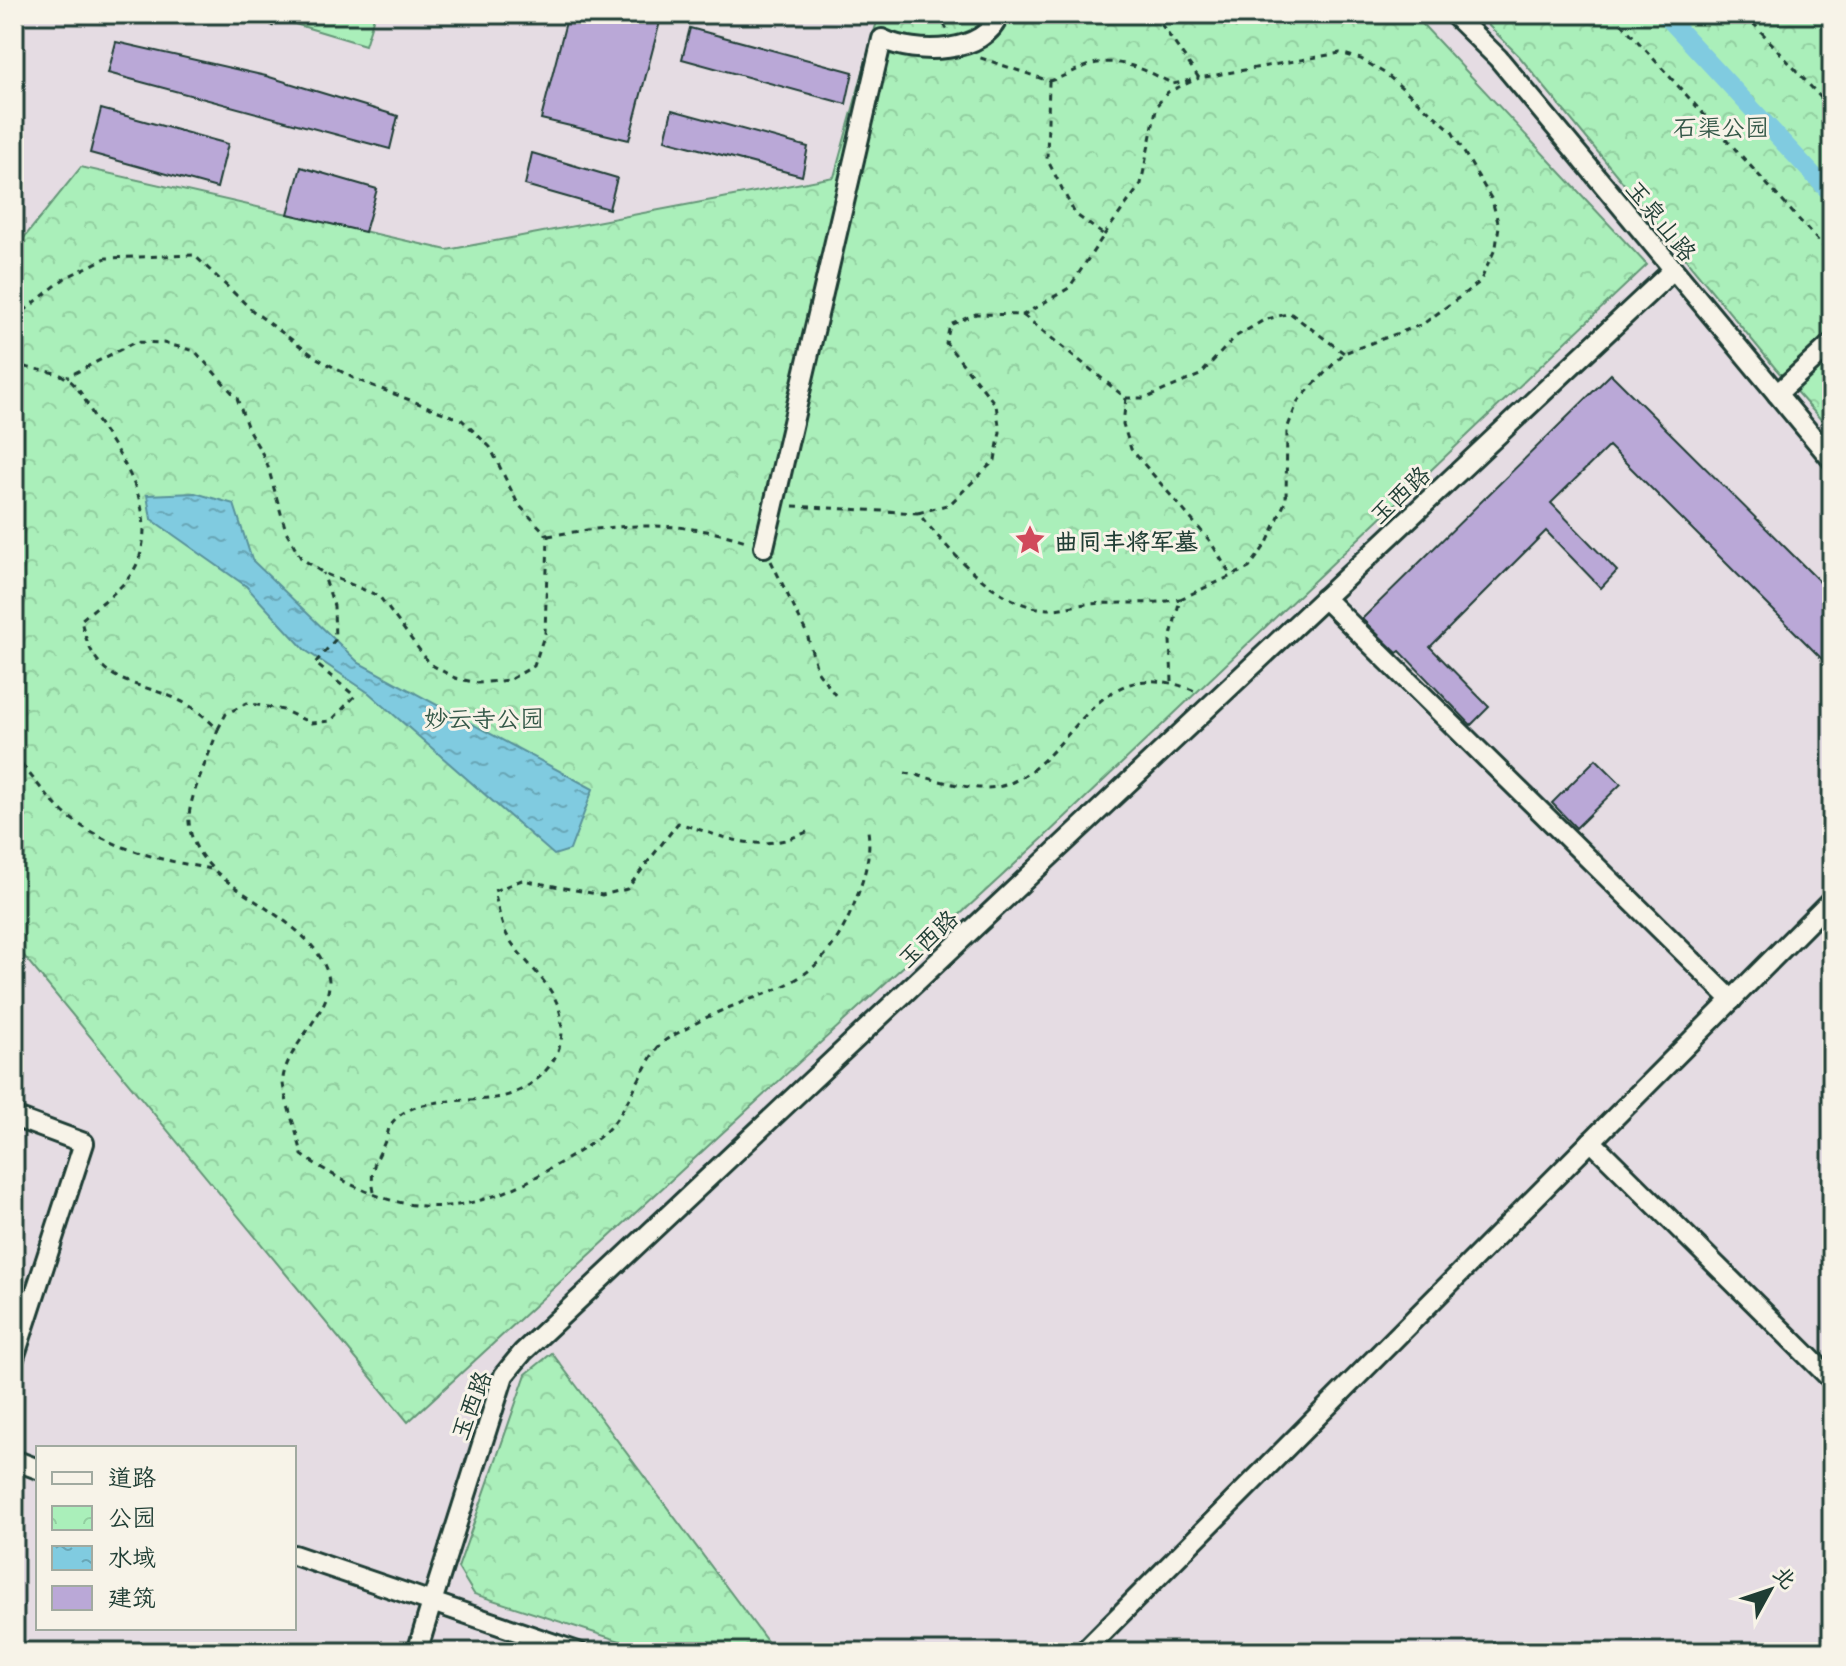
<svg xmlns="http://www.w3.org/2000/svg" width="1846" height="1666" viewBox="0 0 1846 1666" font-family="Mali,'LXGW WenKai TC',sans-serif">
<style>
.park{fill:url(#park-crowns);stroke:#649677;stroke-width:2}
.garden{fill:#aaefba;stroke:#649677;stroke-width:2}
.water{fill:url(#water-ripples);stroke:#59929b;stroke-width:2}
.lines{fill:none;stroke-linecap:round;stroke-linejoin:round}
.canal{stroke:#80cbe0;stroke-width:18}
.building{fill:#baa8d7;stroke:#1f3d34;stroke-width:2}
.minor-casing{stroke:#1f3d34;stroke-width:24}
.path{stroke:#1f3d34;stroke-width:3;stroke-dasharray:6 6;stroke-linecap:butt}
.minor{stroke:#f7f3e8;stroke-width:18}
.labels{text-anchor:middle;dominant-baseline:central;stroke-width:6;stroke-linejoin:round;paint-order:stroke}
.park-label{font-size:24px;fill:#345848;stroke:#f7f3e8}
.street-label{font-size:24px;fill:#1f3d34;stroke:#f7f3e8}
.poi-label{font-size:24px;font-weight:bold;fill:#1f3d34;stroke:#f7f3e8;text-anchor:start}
</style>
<defs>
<pattern id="park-crowns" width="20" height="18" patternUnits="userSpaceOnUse" patternTransform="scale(2)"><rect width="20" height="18" fill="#aaefba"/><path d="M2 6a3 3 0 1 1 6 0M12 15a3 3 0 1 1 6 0" fill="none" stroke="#92cea0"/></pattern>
<pattern id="water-ripples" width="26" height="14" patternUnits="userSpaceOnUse" patternTransform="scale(2)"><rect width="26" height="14" fill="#80cbe0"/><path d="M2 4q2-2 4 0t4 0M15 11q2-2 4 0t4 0" fill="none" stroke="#68a6b6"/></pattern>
</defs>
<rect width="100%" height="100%" fill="#e5dce3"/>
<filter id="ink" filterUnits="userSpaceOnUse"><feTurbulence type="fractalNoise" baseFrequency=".0125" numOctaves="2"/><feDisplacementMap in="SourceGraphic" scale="16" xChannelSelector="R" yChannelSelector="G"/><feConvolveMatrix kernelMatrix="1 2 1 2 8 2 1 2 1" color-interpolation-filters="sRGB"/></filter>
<g filter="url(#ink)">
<g class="park">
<polygon points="879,14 1413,14 1647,265 1042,839 408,1422 14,944 14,250 81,167 447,250 834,177"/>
<polygon points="1477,14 1832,14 1832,432 1776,369 1519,56"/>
<polygon points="552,1353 775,1652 654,1652 474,1594 458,1568 526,1374"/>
</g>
<polygon class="garden" points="276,14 375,14 365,45 275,18"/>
<polygon class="water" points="195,493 234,504 252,560 359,663 593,789 570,850 554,855 369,693 305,650 246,586 151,519 147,495"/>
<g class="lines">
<polyline class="canal" points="1664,14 1832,195"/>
</g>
<g class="building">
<polygon points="568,14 662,14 629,140 541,119"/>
<polygon points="690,28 853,72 846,104 682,59"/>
<polygon points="116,42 266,76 398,116 390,149 108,73"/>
<polygon points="101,109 228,144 217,188 90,153"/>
<polygon points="672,110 808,147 802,176 665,140"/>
<polygon points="532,153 617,178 609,209 525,185"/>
<polygon points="301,167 377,189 365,232 288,214"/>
<polygon points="1611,374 1832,594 1832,669 1609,446 1551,503 1617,571 1601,588 1546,531 1430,647 1489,707 1471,725 1400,651 1397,653 1362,619"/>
<polygon points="1596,759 1621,784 1576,828 1552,803"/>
</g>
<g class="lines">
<defs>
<g id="minor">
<polyline points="1453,14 1498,58 1832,460"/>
<polyline points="1777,394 1832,343"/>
<path d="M764,547L882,39C915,55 986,55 999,14"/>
<polyline points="1324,598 1732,1000"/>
<polyline points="14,1117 84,1143 14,1358"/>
<polyline points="1591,1141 1832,1380"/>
<polyline points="14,1460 38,1469"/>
<polyline points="294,1555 432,1602 417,1652"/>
<polyline points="578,1652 432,1602 504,1375 523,1352 1672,271"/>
<polyline points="1083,1652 1832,899"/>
</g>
</defs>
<use href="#minor" class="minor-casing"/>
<g class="path">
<polyline points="938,14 948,31"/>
<polyline points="1154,14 1199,78 1340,53 1361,59 1386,74 1451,130 1492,200 1499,226 1496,247 1480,282 1423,324 1344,353 1298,401 1287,429 1286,500 1267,543 1249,568 1180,599 1170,640 1172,681"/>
<polyline points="1613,14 1832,256"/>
<polyline points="1745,14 1832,110"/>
<polyline points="127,23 129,14"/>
<polyline points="272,27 276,14"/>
<path d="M1049,81C1066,77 1082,65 1098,63C1125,59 1150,72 1173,84L1191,80"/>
<polyline points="1104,235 1141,184 1157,105 1168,92 1199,78"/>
<polyline points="1023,315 1126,398 1146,398 1200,375 1235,337 1264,320 1290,313 1344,353"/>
<polyline points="14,319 65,278 106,258 194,255 253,311 315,357 355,379 462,420 490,447 518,504 548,536 545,633 534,666 509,680 478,683 455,678 430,664 379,596 323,573 301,558 286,531 266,460 248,429 237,398 195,351 163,343 135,342 67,377"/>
<path d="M14,362C29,372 52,368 66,378C80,386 87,405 95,418C124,459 159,512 137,564C126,588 100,603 81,620C97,694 138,676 188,705C199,711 209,721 218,729C211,752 187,800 189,822C194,892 309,908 328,975C337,1007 288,1043 283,1078C281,1091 299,1137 302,1155C390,1215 454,1226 548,1170C568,1158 591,1146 608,1129C629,1109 645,1058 663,1042C670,1036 681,1032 689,1027C762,984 815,1000 853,907C862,884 872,857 868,831"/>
<polyline points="1126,398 1123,424 1131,449 1210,541 1232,577"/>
<path d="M793,506L918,513C948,549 998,609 1050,609C1062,609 1075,605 1087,604C1119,602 1149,605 1180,599"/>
<polyline points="918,513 950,504 995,460 1000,432 996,405 946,343 950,325 976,314 1023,315 1069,288 1104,235 1075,214 1047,159 1049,81 978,57"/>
<path d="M548,536C619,524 679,519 749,542"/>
<polyline points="771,561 807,634 817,670 835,695"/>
<polyline points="218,729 226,714 247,703 283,710 311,723 331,721 355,696 315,663 335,640 334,606 323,573"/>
<path d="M14,756C31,774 45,796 63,812C105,848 159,860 212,869"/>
<path d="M905,773C936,778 978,796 1008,784C1079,755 1094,646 1197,692"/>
<path d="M374,1192C369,1165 376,1164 385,1141C388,1135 388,1128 391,1124C413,1095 464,1103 495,1098C528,1094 562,1065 562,1030C563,988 527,969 508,937C500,923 498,906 494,891L522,880L602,895L627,889L678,823C730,838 757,856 811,830"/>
</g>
<use href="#minor" class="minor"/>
</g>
</g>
<defs>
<symbol id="sight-bare" viewBox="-9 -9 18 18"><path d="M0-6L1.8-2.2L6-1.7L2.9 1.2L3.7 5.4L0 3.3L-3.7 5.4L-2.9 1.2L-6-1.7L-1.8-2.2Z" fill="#d1495b" stroke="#f7f3e8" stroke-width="2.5" paint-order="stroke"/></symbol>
</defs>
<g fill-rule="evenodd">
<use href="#sight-bare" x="1008" y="518" width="44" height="44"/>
</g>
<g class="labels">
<g class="park-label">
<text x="1721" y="126">石渠公园</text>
<text x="484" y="717">妙云寺公园</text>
</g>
<g class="street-label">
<text transform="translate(1662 220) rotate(51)">玉泉山路</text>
<text transform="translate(1399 494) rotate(-43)">玉西路</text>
<text transform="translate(927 938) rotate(-43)">玉西路</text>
<text transform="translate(470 1405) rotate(-69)">玉西路</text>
</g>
<g class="poi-label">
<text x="1054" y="540">曲同丰将军墓</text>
</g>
</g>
<rect width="1846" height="1666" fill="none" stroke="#f7f3e8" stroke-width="48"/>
<rect x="24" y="24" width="1798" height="1618" fill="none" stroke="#1f3d34" stroke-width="3" filter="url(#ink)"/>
<rect x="36" y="1446" width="260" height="184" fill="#f7f3e8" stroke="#a1aaa0" stroke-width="2"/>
<rect x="52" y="1472" width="40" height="12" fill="#f7f3e8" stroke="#a1aaa0" stroke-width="2"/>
<text x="108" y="1486" font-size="24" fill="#1f3d34">道路</text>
<rect x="52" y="1506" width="40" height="24" fill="url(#park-crowns)" stroke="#a1aaa0" stroke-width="2"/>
<text x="108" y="1526" font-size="24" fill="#1f3d34">公园</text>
<rect x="52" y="1546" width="40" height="24" fill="url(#water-ripples)" stroke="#a1aaa0" stroke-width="2"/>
<text x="108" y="1566" font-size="24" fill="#1f3d34">水域</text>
<rect x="52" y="1586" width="40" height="24" fill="#baa8d7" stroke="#a1aaa0" stroke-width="2"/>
<text x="108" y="1606" font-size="24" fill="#1f3d34">建筑</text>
<g transform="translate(1770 1590) rotate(50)" stroke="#f7f3e8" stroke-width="6" paint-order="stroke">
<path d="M0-6L14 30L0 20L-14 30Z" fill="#1f3d34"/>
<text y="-12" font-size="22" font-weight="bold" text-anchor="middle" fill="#1f3d34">北</text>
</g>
</svg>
